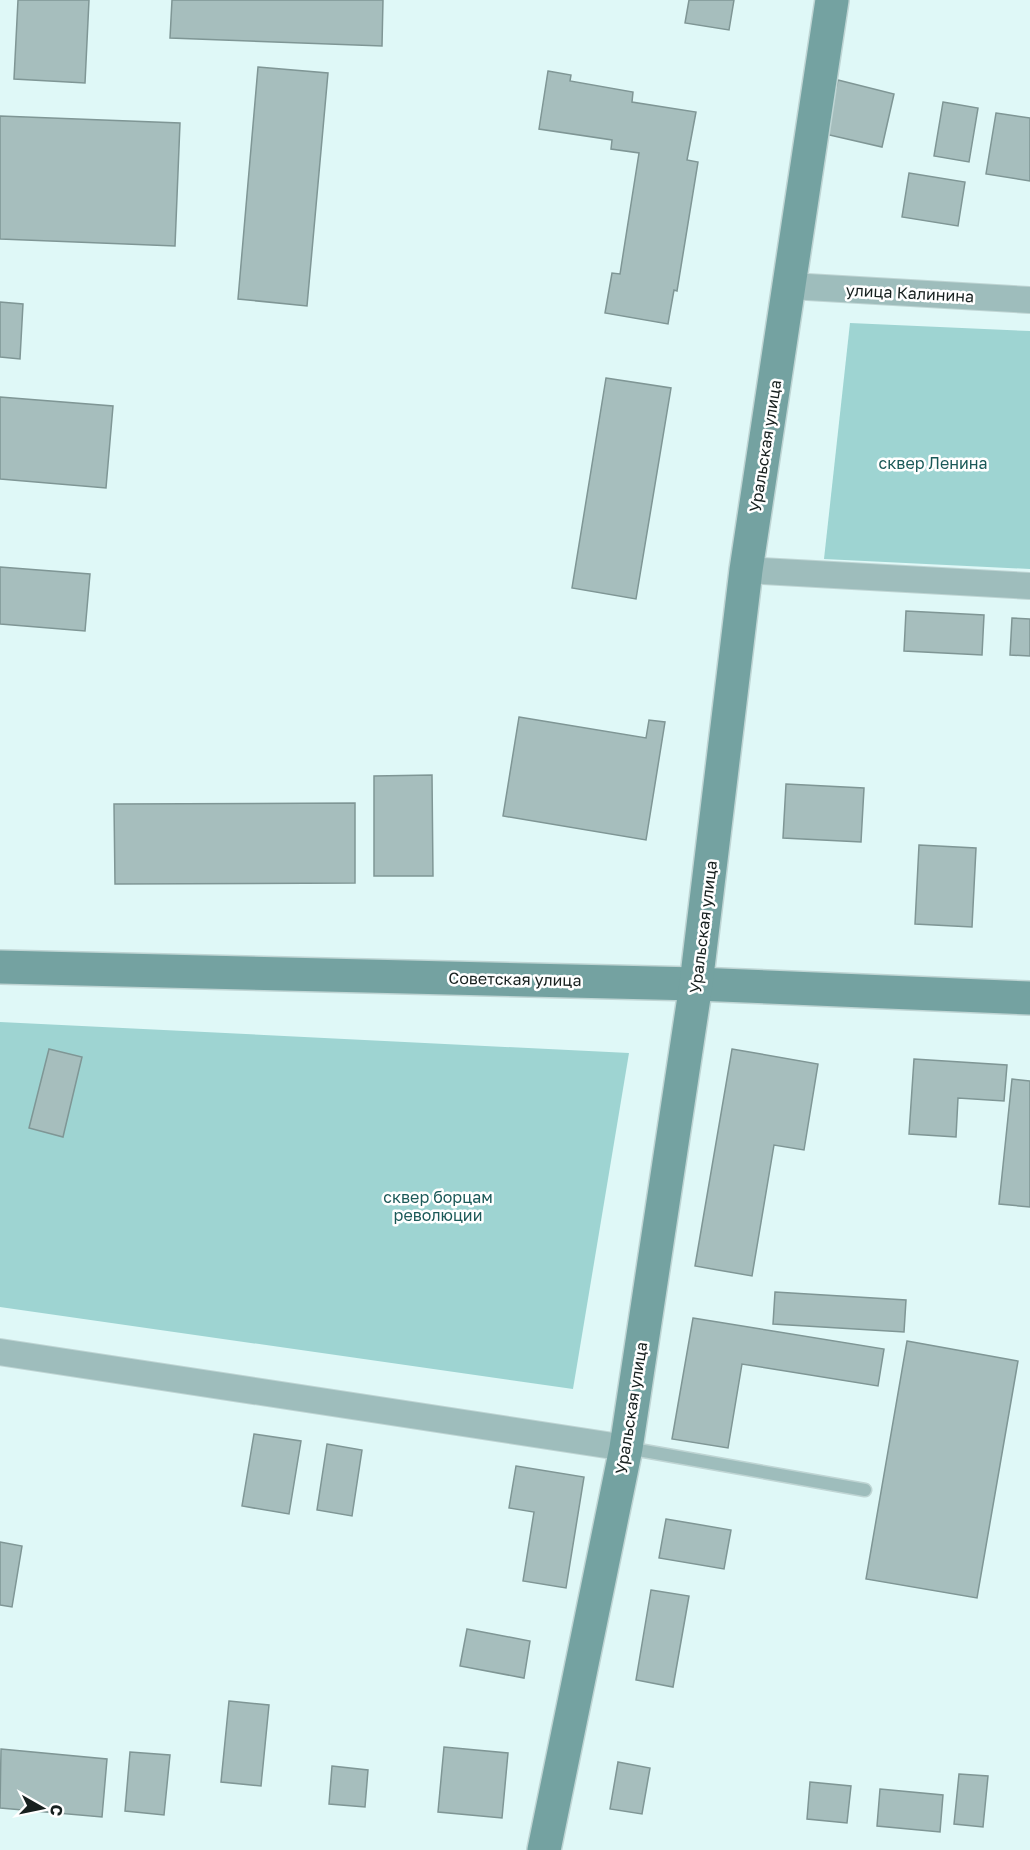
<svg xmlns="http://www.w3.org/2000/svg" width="1030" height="1850" viewBox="0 0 1030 1850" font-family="'Golos Text',sans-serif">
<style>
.green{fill:#9ed4d2}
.building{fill:#a6bebd;stroke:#7f9695;stroke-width:1.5}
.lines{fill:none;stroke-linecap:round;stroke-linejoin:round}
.lane-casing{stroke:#bfd5d4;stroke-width:15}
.street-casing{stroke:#bfd5d4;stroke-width:28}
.secondary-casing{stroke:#bfd5d4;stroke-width:36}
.lane{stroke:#9ebdbc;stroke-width:12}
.street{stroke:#9ebdbc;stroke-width:26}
.secondary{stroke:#74a2a1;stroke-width:33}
.labels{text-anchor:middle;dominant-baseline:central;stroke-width:5;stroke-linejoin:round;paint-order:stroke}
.street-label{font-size:16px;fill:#17201f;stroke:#fff}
.park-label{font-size:16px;fill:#1a5958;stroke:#fff}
</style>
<rect width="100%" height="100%" fill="#dff8f7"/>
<g class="green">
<polygon points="850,323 1030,331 1030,569 824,559"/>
<polygon points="0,1022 629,1053 573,1389 0,1307"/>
</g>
<g class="building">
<polygon points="18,0 89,0 85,83 14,79"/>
<polygon points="172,0 383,0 382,46 170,38"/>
<polygon points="689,0 734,0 729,30 685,23"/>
<polygon points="258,67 328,73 307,306 238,299"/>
<polygon points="548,71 571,75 570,81 633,92 632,102 696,112 687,160 698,162 677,291 674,290 668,324 605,313 612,273 620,274 639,153 611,149 612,140 539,129"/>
<polygon points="838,80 894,94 882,147 825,134"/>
<polygon points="943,102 978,108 969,162 934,156"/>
<polygon points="996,113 1030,118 1030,181 986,174"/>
<polygon points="0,116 180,123 175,246 0,239"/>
<polygon points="909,173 965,182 958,226 902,217"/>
<polygon points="0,302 23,304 20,359 0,357"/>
<polygon points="606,378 671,388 636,599 572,588"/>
<polygon points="0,397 113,406 106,488 0,479"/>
<polygon points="0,567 90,574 85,631 0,624"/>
<polygon points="906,611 984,615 982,655 904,651"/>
<polygon points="1012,618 1030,619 1030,656 1010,655"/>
<polygon points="519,717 646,738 649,720 665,722 646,840 503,816"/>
<polygon points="432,775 433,876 374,876 374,776"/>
<polygon points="786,784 864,788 861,842 783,838"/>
<polygon points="355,803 355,883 115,884 114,804"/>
<polygon points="919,845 976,848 972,927 915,924"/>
<polygon points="49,1049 82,1057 63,1137 29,1128"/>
<polygon points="732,1049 818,1064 804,1150 774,1145 752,1276 695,1266"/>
<polygon points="914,1059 1007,1065 1004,1101 958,1098 956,1137 909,1134"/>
<polygon points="1012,1079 1030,1081 1030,1207 999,1204"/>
<polygon points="775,1292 906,1300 904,1332 773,1324"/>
<polygon points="693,1318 884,1349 878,1386 742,1364 728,1448 672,1439"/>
<polygon points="907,1341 1018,1361 977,1598 866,1579"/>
<polygon points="254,1434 301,1441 289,1514 242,1506"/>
<polygon points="327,1444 362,1450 352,1516 317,1510"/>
<polygon points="516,1466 584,1477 566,1588 523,1581 534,1512 509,1508"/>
<polygon points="666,1519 731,1530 724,1569 659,1558"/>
<polygon points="0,1542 22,1546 12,1607 0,1605"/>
<polygon points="651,1590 689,1596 673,1687 636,1680"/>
<polygon points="467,1629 530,1641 524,1678 460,1666"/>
<polygon points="229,1701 269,1705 261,1786 221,1782"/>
<polygon points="444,1747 508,1753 502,1818 438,1812"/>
<polygon points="1,1749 107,1759 102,1817 0,1808"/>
<polygon points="130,1752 170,1755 164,1815 125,1811"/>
<polygon points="618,1762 650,1768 642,1814 610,1809"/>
<polygon points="332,1766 368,1770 365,1807 329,1804"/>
<polygon points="959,1774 988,1776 983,1827 954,1824"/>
<polygon points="810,1782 851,1786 847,1823 807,1819"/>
<polygon points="880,1789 943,1795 940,1832 877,1826"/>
</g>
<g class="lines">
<defs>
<polyline id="lane" points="627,1448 865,1490"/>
<g id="street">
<polyline points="790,286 1030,300"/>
<polyline points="746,570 1030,586"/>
<polyline points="0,1352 626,1448"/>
</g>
<g id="secondary">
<polyline points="0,967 696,984 1030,998"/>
<polyline points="544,1850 626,1448 696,984 746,570 832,0"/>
</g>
</defs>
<use href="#lane" class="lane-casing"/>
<use href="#street" class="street-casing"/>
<use href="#secondary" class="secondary-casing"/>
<use href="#lane" class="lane"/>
<use href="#street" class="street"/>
<use href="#secondary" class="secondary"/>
</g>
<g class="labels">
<g class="street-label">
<text transform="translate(910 293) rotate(3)">улица Калинина</text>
<text transform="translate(765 446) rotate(-81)">Уральская улица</text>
<text transform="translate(703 927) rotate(-83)">Уральская улица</text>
<text transform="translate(515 979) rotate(1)">Советская улица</text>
<text transform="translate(631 1408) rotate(-81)">Уральская улица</text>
</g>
<g class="park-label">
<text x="933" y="463">сквер Ленина</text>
<text x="438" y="1197">сквер борцам<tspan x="438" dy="18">революции</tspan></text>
</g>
</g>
<g transform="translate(42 1808) rotate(99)" stroke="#ffffff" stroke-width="4.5" paint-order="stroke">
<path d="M0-4.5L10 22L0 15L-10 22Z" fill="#17201f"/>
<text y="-9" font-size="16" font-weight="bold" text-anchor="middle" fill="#17201f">С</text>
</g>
</svg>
